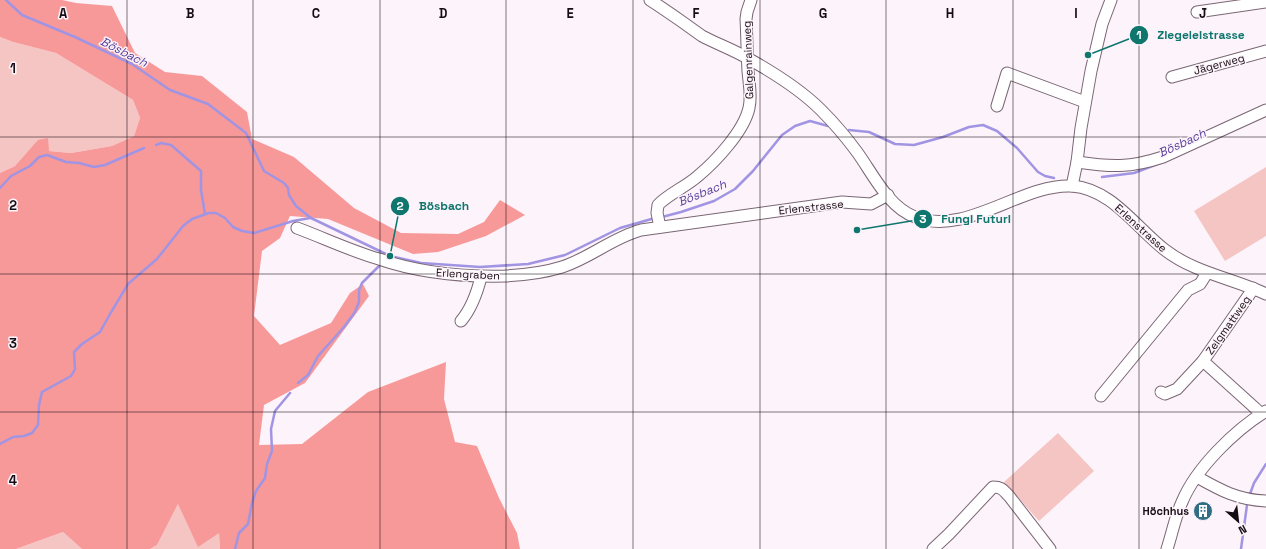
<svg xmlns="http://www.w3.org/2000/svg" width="1266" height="549" viewBox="0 0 1266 549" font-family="'Space Grotesk',sans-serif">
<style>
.green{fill:#f5c5c3}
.forest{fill:#f89999}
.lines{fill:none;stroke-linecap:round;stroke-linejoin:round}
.stream{stroke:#a094e3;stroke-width:2.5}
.minor-casing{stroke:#7a6675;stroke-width:13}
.minor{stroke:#fff;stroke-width:11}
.grid{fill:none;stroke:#150d13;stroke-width:1;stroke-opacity:0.55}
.labels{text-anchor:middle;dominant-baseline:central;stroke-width:3;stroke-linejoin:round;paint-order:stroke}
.street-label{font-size:11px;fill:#150d13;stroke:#fdf3fa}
.poi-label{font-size:11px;font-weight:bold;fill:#150d13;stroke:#fdf3fa;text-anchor:end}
.water-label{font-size:12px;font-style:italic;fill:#533d99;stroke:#fdf3fa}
.grid-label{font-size:13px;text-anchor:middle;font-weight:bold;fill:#150d13;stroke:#fdf3fa;stroke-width:3;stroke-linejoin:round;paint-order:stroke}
.leader{fill:none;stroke:#0f766e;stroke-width:1.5}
.callout-dot{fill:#0f766e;stroke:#fdf3fa;stroke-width:1.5}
.mark-label{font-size:12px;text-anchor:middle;font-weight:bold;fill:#fff}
.callout-label{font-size:12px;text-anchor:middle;font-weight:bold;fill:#0f766e;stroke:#fdf3fa;stroke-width:3;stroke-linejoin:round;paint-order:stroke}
</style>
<rect width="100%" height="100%" fill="#fdf3fa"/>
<g class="green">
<polygon points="0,37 13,42 56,53 133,100 140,118 134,136 112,146 71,153 49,151 39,140 15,166 0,173"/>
<polygon points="1266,167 1266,236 1225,261 1194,211"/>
<polygon points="1058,433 1094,471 1039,521 1004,482"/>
<polygon points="178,504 219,533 220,549 150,549 157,545"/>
<polygon points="63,532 82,549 16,549"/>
</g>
<polygon class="forest" points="0,0 62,0 76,3 112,6 135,53 165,72 202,76 247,112 252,139 294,157 354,208 401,233 458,234 484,222 500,200 525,215 486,236 438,252 413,254 328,219 290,216 280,238 262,251 254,316 280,345 331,323 350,293 363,284 369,296 305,383 264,405 259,445 302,444 368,392 446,362 444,399 455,442 477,446 499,498 517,533 520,549 220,549 219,533 198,547 178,504 157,545 150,549 82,549 63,532 16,549 0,549 0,173 15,166 38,140 48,138 49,151 71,153 112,146 134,136 140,118 133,100 56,53 13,42 0,37"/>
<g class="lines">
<g class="stream">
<polyline points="6,0 22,15 75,37 132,64 170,90 208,104 246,133 264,171 284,183 288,188 289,195 296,206 311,218 390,256 421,263 480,267 528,264 565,255 620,228 655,218"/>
<polyline points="849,130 869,132 895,144 914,145 943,137 969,127 983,125 997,131 1017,148 1038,172 1045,176 1054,178"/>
<polyline points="156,145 161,143 171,145 201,171 201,190 205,214"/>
<polyline points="1102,177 1134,173 1163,162"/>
<polyline points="0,188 11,176 30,166 39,157 47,155 66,162 79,163 94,167 105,165 144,148"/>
<polyline points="662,217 681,212 714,201 735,189 753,171 782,135 795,126 810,121 828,126"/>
<polyline points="298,383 308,375 318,356 344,327 355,312 359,302 359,290 362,283 379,266"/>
<polyline points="0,444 13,437 24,436 32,433 38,425 39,405 42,392 71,376 75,369 74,352 82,344 100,332 110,314 128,284 157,259 183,226 192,219 209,213 216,213 225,218 233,227 242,231 254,233 293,221 310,218"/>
<polyline points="1250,494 1254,483 1266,464"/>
<polyline points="235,549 239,533 248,524 252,503 256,491 265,478 267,464 272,451 271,429 275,411 290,393"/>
<polyline points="1241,549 1247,505"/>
</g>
<defs>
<g id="minor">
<path d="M650,0C661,7 671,14 681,21C688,26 695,31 702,36C717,44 734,50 749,59C774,73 800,89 821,110C834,123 846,137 857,152C873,174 888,207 915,217C966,237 1022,183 1072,186C1112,189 1136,228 1165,250C1195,273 1232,278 1266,294"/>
<polyline points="1197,12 1266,2"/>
<polyline points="1172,77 1266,51"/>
<polyline points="997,106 1007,73 1085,102"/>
<path d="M1077,162C1111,167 1130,168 1163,157L1266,110"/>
<polyline points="1072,186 1077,162 1081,128 1091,71 1102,24 1111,0"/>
<path d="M660,227L657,213L658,205C667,195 687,186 698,176C716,161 744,131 749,108C752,96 749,84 748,71C747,54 747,37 746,19L747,12L751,0"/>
<path d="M297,228C324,238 351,251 379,259C420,273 462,277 505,276C524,275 543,273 562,267C590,258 612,238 641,230L842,202L871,204L888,195"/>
<polyline points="1253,288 1251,292 1203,361 1255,408 1261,414"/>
<path d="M461,321C472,308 477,293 481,277"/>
<polyline points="1161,392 1165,394 1177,389 1203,361"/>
<polyline points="1101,396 1188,290 1200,284 1207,273"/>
<path d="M1197,477C1220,490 1238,500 1266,501"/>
<path d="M933,549L949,534L993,487C1002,487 1003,490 1009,496L1050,549"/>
<path d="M1167,549C1172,534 1175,517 1182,502C1196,468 1235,430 1266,411"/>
</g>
</defs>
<use href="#minor" class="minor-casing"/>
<use href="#minor" class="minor"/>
</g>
<path class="grid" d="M127,0V549M253,0V549M380,0V549M506,0V549M633,0V549M760,0V549M886,0V549M1013,0V549M1139,0V549M0,137H1266M0,274H1266M0,412H1266"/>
<defs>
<symbol id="building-disc" viewBox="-11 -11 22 22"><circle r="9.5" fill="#2f6e83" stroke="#fdf3fa"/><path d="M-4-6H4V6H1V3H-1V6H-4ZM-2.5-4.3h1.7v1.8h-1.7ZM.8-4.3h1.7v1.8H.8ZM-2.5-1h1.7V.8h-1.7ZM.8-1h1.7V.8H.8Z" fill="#fff"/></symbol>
</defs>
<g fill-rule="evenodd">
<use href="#building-disc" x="1192" y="500" width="22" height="22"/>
</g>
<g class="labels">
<g class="street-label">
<text transform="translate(748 60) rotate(-92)">Galgenrainweg</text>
<text transform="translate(1219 64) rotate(-15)">Jägerweg</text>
<text transform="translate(811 207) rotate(-6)">Erlenstrasse</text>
<text transform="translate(1141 228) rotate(42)">Erlenstrasse</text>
<text transform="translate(468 274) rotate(3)">Erlengraben</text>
<text transform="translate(1228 325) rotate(-55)">Zelgmattweg</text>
</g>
<g class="poi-label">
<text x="1189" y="511">Höchhus</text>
</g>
<g class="water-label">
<text transform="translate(124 52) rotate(27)">Bösbach</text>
<text transform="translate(1182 143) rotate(-25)">Bösbach</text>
<text transform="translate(702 193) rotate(-22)">Bösbach</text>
</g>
</g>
<g class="grid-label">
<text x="63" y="18">A</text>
<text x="190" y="18">B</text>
<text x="316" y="18">C</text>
<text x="443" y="18">D</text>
<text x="570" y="18">E</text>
<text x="696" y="18">F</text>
<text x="823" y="18">G</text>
<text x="950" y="18">H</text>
<text x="1076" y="18">I</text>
<text x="1203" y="18">J</text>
<text x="13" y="73">1</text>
<text x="13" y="210">2</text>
<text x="13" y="348">3</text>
<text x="13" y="485">4</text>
</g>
<path class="leader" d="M1088 55L1139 35M390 256L400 206M857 230L923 219"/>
<g class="callout-dot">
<circle cx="1088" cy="55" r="4"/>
<circle cx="390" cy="256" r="4"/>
<circle cx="857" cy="230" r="4"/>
<circle cx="1139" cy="35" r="10"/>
<circle cx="400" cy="206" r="10"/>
<circle cx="923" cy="219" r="10"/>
</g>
<g class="mark-label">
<text x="1139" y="39">1</text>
<text x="400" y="210">2</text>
<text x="923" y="223">3</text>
</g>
<g class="callout-label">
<text x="1201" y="39">Ziegeleistrasse</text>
<text x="444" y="210">Bösbach</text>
<text x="976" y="223">Fungi Futuri</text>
</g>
<g transform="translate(1238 521) rotate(152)" stroke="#fdf3fa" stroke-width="3" paint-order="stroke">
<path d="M0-3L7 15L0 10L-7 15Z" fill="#150d13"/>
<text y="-6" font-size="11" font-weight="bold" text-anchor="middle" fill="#150d13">N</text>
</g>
</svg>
